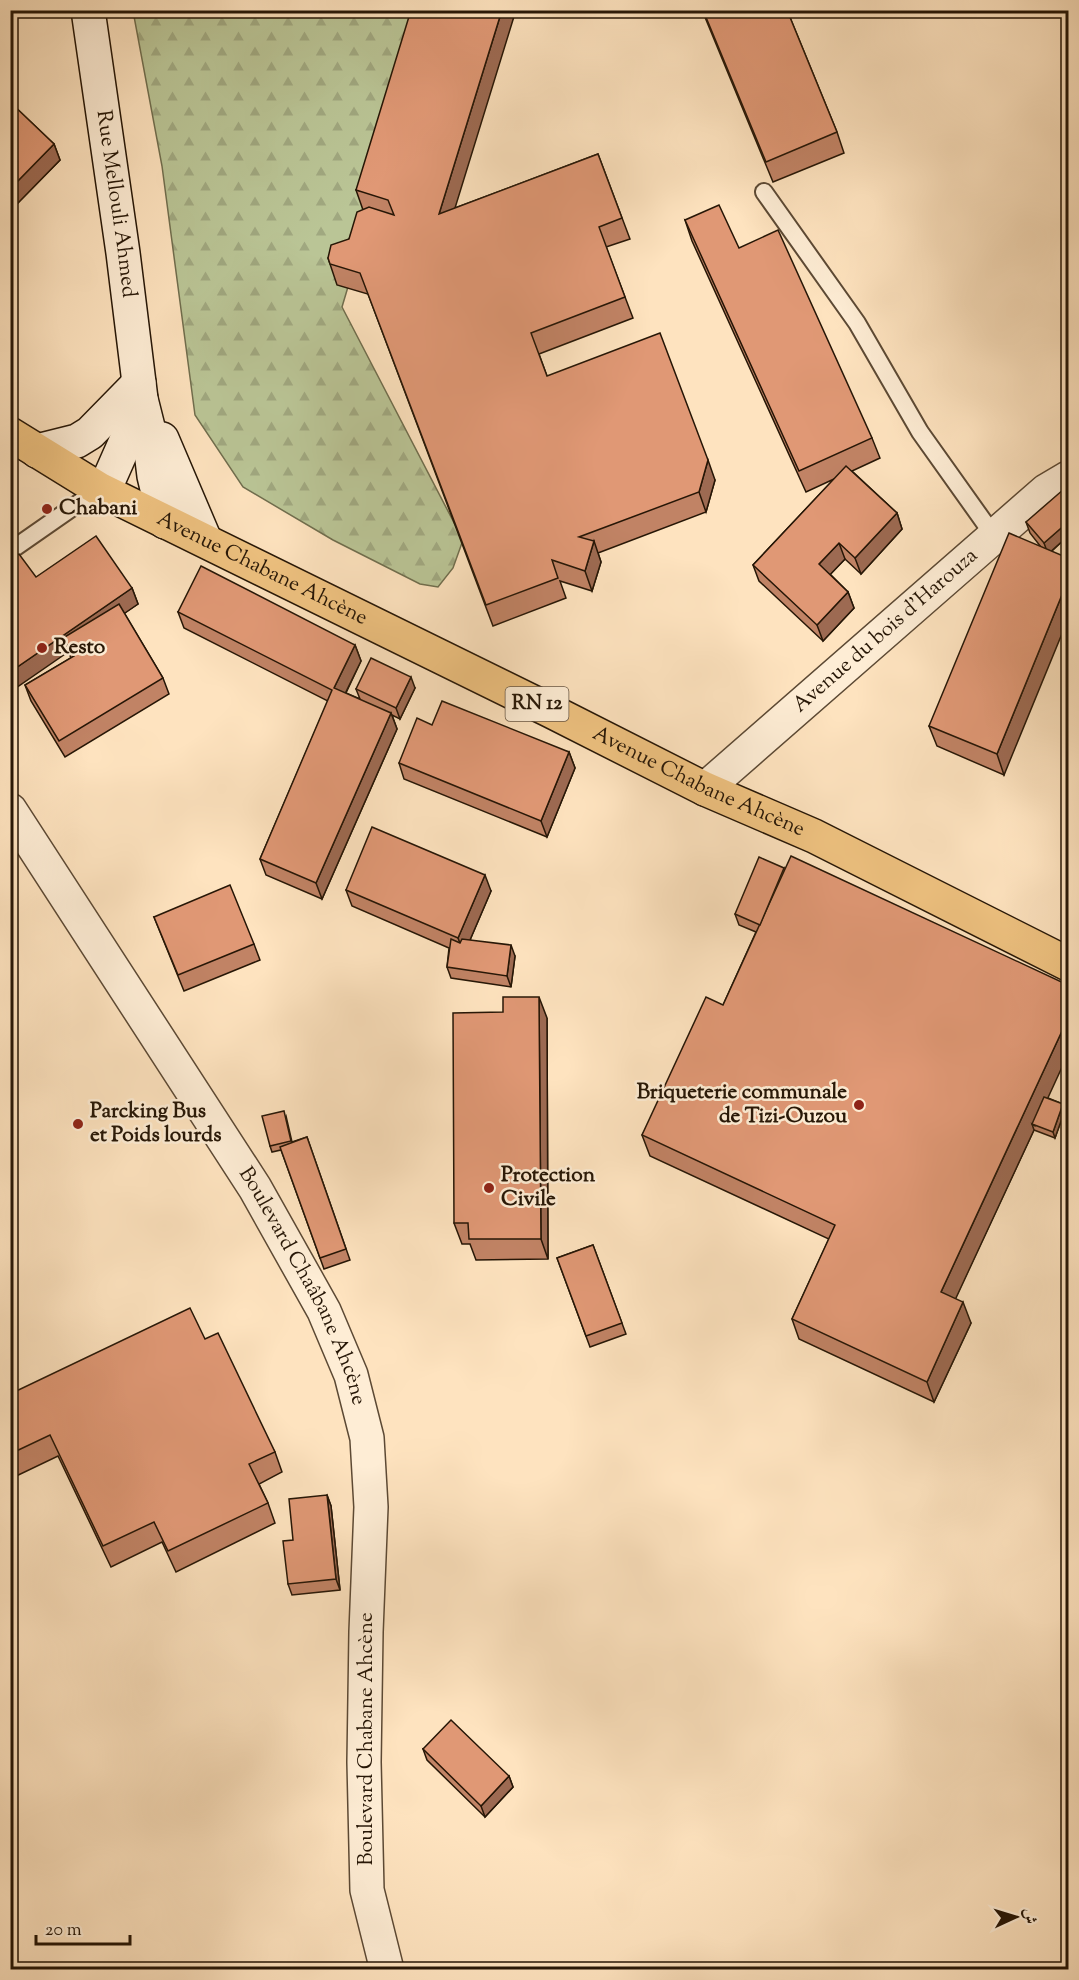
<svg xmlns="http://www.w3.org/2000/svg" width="1079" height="1980" viewBox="0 0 1079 1980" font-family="'Sorts Mill Goudy',Amiri,serif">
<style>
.forest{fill:url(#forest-firs);stroke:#706e4e;stroke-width:1.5}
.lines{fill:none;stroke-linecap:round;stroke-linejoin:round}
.lane-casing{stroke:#5c4934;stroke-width:20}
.street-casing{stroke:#5c4934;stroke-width:36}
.secondary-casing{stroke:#261606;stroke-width:36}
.primary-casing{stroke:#261606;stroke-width:36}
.lane{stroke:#feedd5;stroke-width:16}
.street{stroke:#feedd5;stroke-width:33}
.secondary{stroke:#feedd5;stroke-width:33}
.primary{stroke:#efc280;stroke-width:33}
.wall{fill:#c18365;stroke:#261606;stroke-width:1.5}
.shaded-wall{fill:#9d6a52;stroke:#261606;stroke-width:1.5}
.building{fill:#e09875;stroke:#261606;stroke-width:1.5}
.poi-dot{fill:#8f2418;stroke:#feedd5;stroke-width:2}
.labels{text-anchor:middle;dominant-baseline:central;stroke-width:5;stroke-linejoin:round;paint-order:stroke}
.shield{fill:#feedd5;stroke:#675644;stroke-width:1.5}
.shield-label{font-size:20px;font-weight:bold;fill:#261606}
.street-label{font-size:21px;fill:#261606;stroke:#feedd5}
.poi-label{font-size:21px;font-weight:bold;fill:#261606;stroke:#feedd5;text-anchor:start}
</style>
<defs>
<pattern id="forest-firs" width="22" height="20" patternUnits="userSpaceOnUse" patternTransform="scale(1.5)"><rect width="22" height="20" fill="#bac596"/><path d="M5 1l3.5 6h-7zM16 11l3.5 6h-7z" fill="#a0a880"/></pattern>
</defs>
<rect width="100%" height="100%" fill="#fee3bf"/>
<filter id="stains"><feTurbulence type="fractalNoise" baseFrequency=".00333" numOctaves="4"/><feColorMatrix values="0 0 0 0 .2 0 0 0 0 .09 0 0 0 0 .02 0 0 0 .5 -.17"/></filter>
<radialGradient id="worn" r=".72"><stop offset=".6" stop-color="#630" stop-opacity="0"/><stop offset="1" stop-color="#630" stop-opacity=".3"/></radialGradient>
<polygon class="forest" points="133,11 430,11 342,307 463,540 453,568 438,587 420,584 333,540 243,487 195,415 162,166"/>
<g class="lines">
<defs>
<g id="lane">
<polyline points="764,192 857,323 920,432 994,536"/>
<polyline points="10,551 99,489"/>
</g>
<g id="street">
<path id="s1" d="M705,789L1046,491L1068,478"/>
<path id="s2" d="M10,810L255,1188L324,1311L351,1375L367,1438L371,1507L366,1632L364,1762L367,1890L387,1970"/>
</g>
<g id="secondary">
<path id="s3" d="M88,10L123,253L141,399L148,427L154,476L165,522"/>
<polyline points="162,439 205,540"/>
<polyline points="37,451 77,441 90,433 139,383"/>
<polyline points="99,489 110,477 133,425 141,399"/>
</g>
<g id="primary">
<path id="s4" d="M10,434L99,489L551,711L705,789L814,836L1068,964"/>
</g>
</defs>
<use href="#lane" class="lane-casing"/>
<use href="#street" class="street-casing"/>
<use href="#secondary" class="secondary-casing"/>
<use href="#primary" class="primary-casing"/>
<use href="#lane" class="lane"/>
<use href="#street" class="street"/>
<use href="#secondary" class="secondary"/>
<use href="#primary" class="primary"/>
</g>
<g class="wall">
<polygon points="702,10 787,10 837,132 844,153 773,182"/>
<polygon points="10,102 54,144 60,160 17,204 10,198"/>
<polygon points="598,154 630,239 606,247 633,318 539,354 547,376 715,480 706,512 598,553 601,562 592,591 560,581 566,598 493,626 368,294 337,285 328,258 349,239 363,210 356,190 455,208"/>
<polygon points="685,220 739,248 872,438 880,458 852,471 897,513 902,529 861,574 845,559 830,574 848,592 854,608 823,641 759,581 753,565 834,479 806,492 692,241"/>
<polygon points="1068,494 1068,536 1052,551 1004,775 937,746 929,726 1041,547 1030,533 1026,522"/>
<polygon points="36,577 132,588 138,604 124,613 163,678 169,694 65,757 31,701 25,685 71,658"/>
<polygon points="178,612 355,645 361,661 346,693 360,699 356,689 415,688 400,719 392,715 397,729 322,899 266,875 260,859 328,701 184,628"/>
<polygon points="432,725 569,752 575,768 547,837 404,779 399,763"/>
<polygon points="784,868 784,870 1048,1098 1063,1104 1065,1110 1055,1138 1034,1130 955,1299 971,1323 934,1402 799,1339 792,1319 829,1239 650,1156 642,1135 723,1005 756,932 739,925 735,914"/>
<polygon points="346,890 491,891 470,940 515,956 511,987 451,978 447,967 449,948 352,906"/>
<polygon points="154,917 254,944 260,960 184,991"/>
<polygon points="547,1018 548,1259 476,1260 470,1244 462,1244 454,1223"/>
<polygon points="286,1116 292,1142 307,1137 350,1260 324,1269 281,1150 272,1152 270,1146"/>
<polygon points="593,1245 626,1334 590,1347 557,1258"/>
<polygon points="205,1339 275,1452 282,1472 259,1484 268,1503 275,1523 176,1572 162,1542 111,1567 58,1456 10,1479 10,1394"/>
<polygon points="327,1495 331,1506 340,1590 292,1595 288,1584 293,1540"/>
<polygon points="423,1749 509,1776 513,1787 485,1817 427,1760"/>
</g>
<g class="shaded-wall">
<polygon points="502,10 516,10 447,234 439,214"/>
<polygon points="54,144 60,160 17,204 11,188"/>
<polygon points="708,460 715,480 706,512 699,492"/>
<polygon points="897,513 902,529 861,574 855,558"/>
<polygon points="1068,522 1068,536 1048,554 1044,543"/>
<polygon points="594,541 601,562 592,591 585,571"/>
<polygon points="839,543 845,559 825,580 819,564"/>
<polygon points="1068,580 1068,619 1004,775 997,754"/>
<polygon points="132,588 138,604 70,651 63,638 68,652 10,692 10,672"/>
<polygon points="848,592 854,608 823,641 817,625"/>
<polygon points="355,645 361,661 340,704 334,688"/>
<polygon points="411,677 415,688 400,719 396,708"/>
<polygon points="391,713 397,729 322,899 316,883"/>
<polygon points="569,752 575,768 547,837 541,821"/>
<polygon points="485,875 491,891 464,954 458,938"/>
<polygon points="511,945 515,956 511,987 507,976"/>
<polygon points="539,997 547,1018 548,1259 541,1239"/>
<polygon points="1068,1018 1068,1054 1035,1126 1032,1124 1034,1130 949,1313 941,1292"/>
<polygon points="1063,1104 1065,1110 1055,1138 1053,1132"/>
<polygon points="963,1302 971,1323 934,1402 927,1382"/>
<polygon points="327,1495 331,1506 340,1590 336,1579"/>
<polygon points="509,1776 513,1787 485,1817 481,1806"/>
</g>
<g class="building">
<polygon points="411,10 502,10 439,214 598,154 622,218 599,227 625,297 531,333 547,376 660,333 708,460 699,492 579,537 594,541 585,571 552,560 558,578 486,605 360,273 330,264 328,258 331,245 349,239 357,212 369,207 394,215 388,200 356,190"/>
<polygon points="703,10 787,10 837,132 766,162"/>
<polygon points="10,102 54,144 11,188 10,188"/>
<polygon points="719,205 739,248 778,230 872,438 799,471 685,220"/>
<polygon points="846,466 897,513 855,558 839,543 819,564 848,592 817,625 753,565"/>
<polygon points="1064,489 1068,494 1068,522 1044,543 1026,522"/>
<polygon points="1009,533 1068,558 1068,580 997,754 929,726"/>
<polygon points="96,536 132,588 10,672 10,560 19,554 36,577"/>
<polygon points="201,566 355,645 334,688 391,713 316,883 260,859 332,690 178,612"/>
<polygon points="119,604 163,678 59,741 25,685 74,656 63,638"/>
<polygon points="371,658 411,677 396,708 356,689"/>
<polygon points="442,701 569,752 541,821 399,763 417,718 432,725"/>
<polygon points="372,827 485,875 458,938 346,890"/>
<polygon points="791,856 1068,985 1068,1018 941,1292 963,1302 927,1382 792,1319 835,1225 642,1135 706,997 723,1005"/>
<polygon points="759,857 784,868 760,925 735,914"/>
<polygon points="230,885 254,944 178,975 154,917"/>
<polygon points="451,939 460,943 462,939 511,945 507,976 447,967"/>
<polygon points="503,997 539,997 541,1239 469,1239 468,1223 454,1223 453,1013 503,1012"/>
<polygon points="1044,1097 1063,1104 1053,1132 1032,1124"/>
<polygon points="284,1111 291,1141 270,1146 262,1116"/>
<polygon points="307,1137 346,1249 320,1258 280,1147"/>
<polygon points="593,1245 622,1323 586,1336 557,1258"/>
<polygon points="190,1308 205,1339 218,1333 275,1452 249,1464 268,1503 168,1551 154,1522 103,1546 50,1435 10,1454 10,1394"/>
<polygon points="327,1495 336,1579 288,1584 283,1541 293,1540 289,1499"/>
<polygon points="451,1720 509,1776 481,1806 423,1749"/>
</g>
<g class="poi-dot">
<circle cx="47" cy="509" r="6"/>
<circle cx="42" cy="648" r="6"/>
<circle cx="859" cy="1105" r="6"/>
<circle cx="78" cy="1124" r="6"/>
<circle cx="489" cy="1188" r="6"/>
</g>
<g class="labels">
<rect class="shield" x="505.5" y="687" width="63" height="34" rx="4.5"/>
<g class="shield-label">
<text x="537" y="704">RN 12</text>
</g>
<g class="street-label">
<text stroke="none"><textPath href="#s3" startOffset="196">Rue Mellouli Ahmed</textPath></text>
<text stroke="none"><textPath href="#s4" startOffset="286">Avenue Chabane Ahcène</textPath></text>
<text stroke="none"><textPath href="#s1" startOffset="240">Avenue du bois d'Harouza</textPath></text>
<text stroke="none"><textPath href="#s4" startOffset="772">Avenue Chabane Ahcène</textPath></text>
<text stroke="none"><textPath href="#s2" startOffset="560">Boulevard Chaâbane Ahcène</textPath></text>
<text transform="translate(367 1739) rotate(-90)">Boulevard Chabane Ahcène</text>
</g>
<g class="poi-label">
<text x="59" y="509">Chabani</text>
<text x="54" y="648">Resto</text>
<text x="847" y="1093" text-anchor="end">Briqueterie communale<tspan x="847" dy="24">de Tizi-Ouzou</tspan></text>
<text x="90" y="1112">Parcking Bus<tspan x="90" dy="24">et Poids lourds</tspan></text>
<text x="501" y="1176">Protection<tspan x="501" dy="24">Civile</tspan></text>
</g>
</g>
<rect width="1079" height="1980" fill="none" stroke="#fee3bf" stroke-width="36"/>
<rect x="12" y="12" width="1055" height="1956" fill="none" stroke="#261606" stroke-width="3"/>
<rect x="18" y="18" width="1043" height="1944" fill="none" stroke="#261606" stroke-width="1.5"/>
<g transform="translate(1016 1917) rotate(86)" stroke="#feedd5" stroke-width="4.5" paint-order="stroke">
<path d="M0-4.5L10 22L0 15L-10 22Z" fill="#261606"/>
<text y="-9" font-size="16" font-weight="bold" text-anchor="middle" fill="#261606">ش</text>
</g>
<path d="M36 1935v9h94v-9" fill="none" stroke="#261606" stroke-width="3"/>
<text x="45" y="1935" font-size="18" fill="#261606" stroke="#feedd5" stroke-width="4.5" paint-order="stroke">20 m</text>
<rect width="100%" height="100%" filter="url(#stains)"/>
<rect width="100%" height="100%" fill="url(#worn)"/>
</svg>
